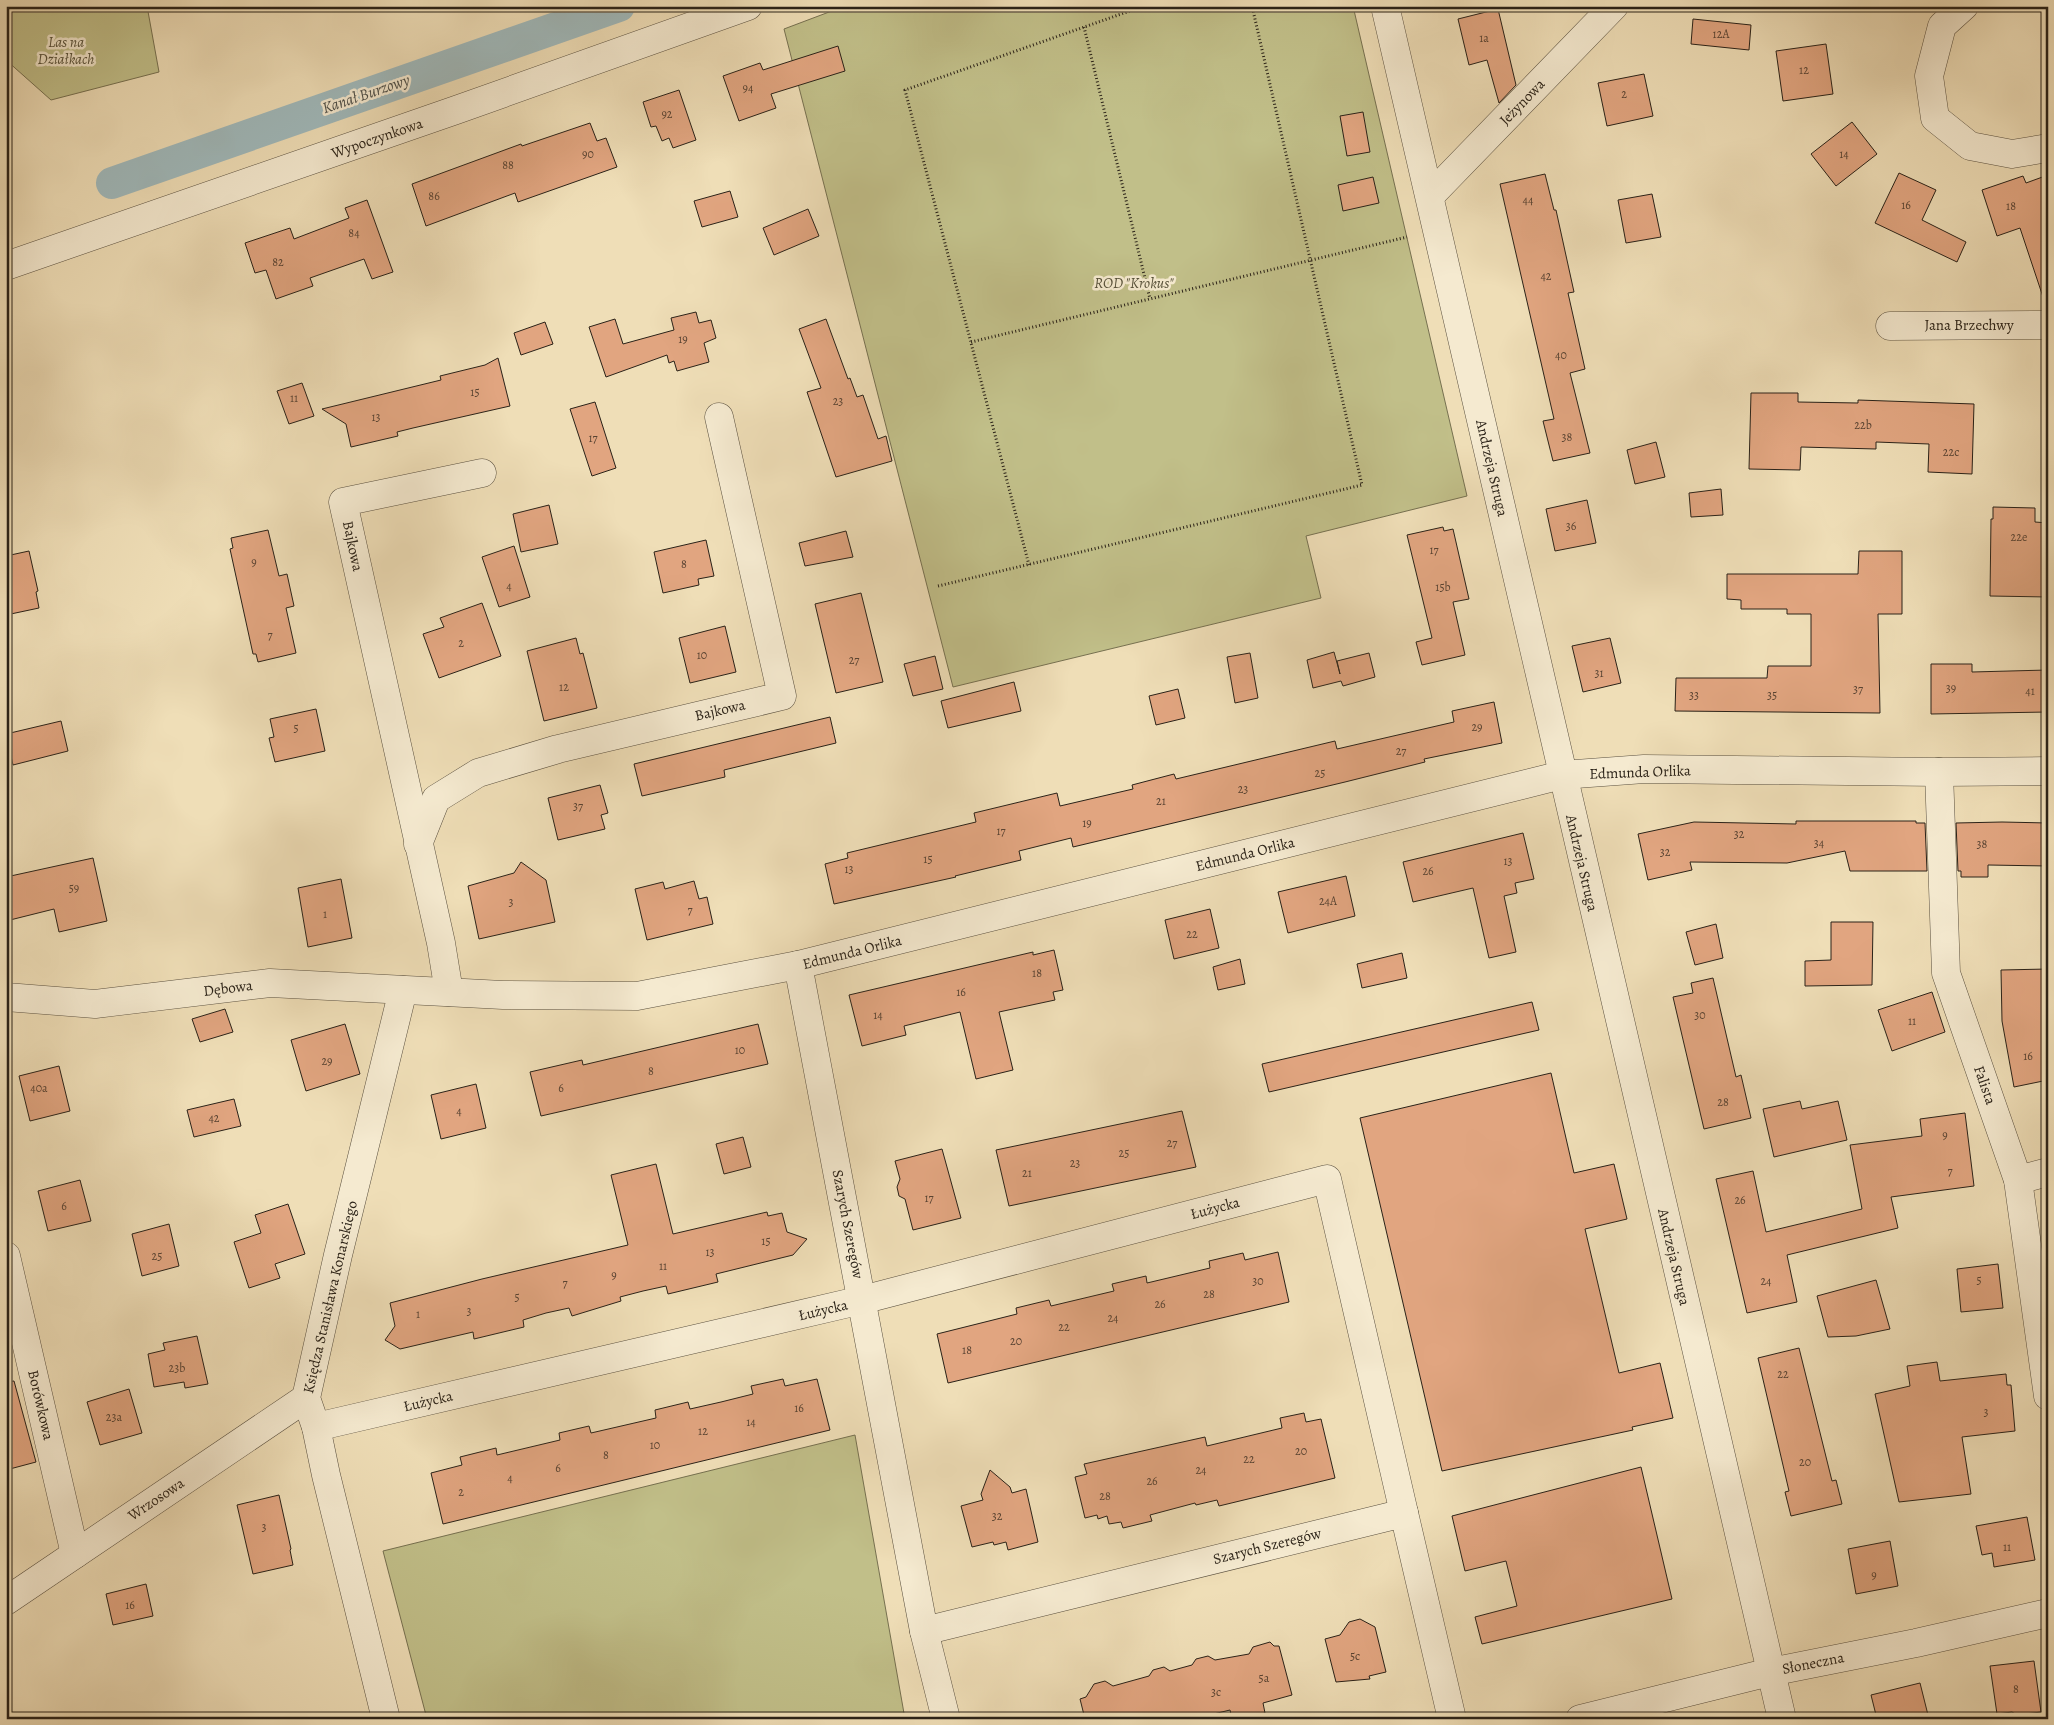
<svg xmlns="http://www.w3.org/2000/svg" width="2054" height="1725" viewBox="0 0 2054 1725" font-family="Alegreya,serif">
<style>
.green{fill:#c1bf89;stroke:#767050}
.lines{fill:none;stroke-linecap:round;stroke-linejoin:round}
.canal{stroke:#a0b9bb;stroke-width:32}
.building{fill:#e1a580;stroke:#2a2218}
.street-casing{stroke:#5b5140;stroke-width:29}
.path{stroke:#2a2218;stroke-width:3;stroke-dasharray:1 2.5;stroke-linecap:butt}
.street{stroke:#f5ead0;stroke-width:28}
.labels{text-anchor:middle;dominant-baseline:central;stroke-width:5;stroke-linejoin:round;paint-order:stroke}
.number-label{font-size:12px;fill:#584332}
.park-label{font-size:15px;font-style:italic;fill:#57513a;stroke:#f5ead0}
.street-label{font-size:15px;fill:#2a2218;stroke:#f5ead0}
.water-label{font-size:16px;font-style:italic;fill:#4d4f49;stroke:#f5ead0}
</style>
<rect width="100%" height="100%" fill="#efdeb7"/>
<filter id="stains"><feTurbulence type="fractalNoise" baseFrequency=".004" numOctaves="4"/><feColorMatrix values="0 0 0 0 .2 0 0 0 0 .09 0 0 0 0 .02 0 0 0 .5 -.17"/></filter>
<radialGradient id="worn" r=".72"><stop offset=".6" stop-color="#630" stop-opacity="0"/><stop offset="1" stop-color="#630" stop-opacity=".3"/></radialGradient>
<g class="green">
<polygon points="6,6 147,6 159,72 51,100 6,60"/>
<polygon points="845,6 1353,6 1467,496 1306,536 1321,598 953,687 784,29"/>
<polygon points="855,1435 905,1719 427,1719 383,1551"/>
</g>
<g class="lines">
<polyline class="canal" points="112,183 619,6"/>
</g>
<g class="building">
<polygon points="1498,9 1516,85 1499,103 1487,60 1469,65 1458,19"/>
<polygon points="1693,19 1751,25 1749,50 1691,44"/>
<polygon points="1826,44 1833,94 1783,101 1776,51"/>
<polygon points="838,46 845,71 771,94 776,108 739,121 723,76 760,63 763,70"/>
<polygon points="1644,74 1653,116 1607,126 1598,83"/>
<polygon points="679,90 696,140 673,148 669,138 662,141 656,126 651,127 643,102"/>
<polygon points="1363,112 1370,152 1347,156 1340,116"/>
<polygon points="1852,122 1877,154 1836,186 1811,154"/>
<polygon points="590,123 597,141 606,138 617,167 518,202 515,193 426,226 412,184 521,144 522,146"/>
<polygon points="1899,173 1936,190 1922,220 1966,242 1957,262 1875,223"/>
<polygon points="1545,174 1554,210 1556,210 1574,292 1568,293 1585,369 1570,373 1590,453 1553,461 1543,421 1554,419 1500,184"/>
<polygon points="2048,175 2048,296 2043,297 2020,228 1997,236 1982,190 2023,176 2026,183"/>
<polygon points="1373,177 1379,203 1343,211 1338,185"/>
<polygon points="730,191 738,217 702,227 694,201"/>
<polygon points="1652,194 1661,237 1626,243 1618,200"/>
<polygon points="367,200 393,272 372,279 364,259 310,278 313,286 276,299 266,270 255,273 245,243 290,228 294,239 349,218 345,208"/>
<polygon points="808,209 819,236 774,255 763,228"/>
<polygon points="696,312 699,323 711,320 716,338 704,343 709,362 677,371 674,361 669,363 667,355 606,377 589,327 615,319 623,344 674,330 671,318"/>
<polygon points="826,319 848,379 850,378 857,397 863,395 878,439 886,436 892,461 836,477 807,392 821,388 799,329"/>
<polygon points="545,322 553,344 521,355 514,333"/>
<polygon points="498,358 510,406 413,428 397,432 398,436 351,447 346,424 322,409 441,380 440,376 485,365"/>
<polygon points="302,383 314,416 289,424 277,391"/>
<polygon points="1751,393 1798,393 1798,402 1858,403 1858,400 1974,404 1972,474 1928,472 1929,444 1876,442 1876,449 1801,447 1800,470 1749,469"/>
<polygon points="595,402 616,468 592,476 570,409"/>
<polygon points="1656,442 1665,477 1635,484 1627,450"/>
<polygon points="1721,489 1723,515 1691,517 1689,493"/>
<polygon points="1587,500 1596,543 1555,551 1546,509"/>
<polygon points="549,505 558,544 521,552 513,514"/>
<polygon points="1993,507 2035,508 2035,522 2048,523 2048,597 1990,596 1991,519 1993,519"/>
<polygon points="1443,527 1444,531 1453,529 1469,599 1453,602 1465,655 1422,665 1416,642 1432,638 1407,535"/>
<polygon points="268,530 279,576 287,574 294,606 286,608 296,653 258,662 256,654 253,654 230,549 233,548 231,538"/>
<polygon points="846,531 853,557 805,566 799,543"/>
<polygon points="706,540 714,576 698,579 699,585 663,593 654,552"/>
<polygon points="514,546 530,597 499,607 482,557"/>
<polygon points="29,551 38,591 36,592 39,608 6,615 6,556"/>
<polygon points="1859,551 1902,551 1902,614 1878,614 1880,713 1675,711 1676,678 1767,678 1768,666 1811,666 1811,614 1787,614 1787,609 1741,609 1741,600 1727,599 1727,574 1858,574"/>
<polygon points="861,593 883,682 836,693 815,604"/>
<polygon points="482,603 501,656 439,678 423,634 444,627 440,618"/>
<polygon points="725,626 736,672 690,683 679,638"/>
<polygon points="576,638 580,654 583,653 597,708 544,721 527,651"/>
<polygon points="1610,638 1621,683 1583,692 1572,646"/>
<polygon points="1334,652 1340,674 1337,661 1369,653 1375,677 1343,686 1341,681 1313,688 1307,660"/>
<polygon points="1250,653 1258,698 1235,703 1227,657"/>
<polygon points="935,656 943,689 913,696 904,664"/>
<polygon points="1931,664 1972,664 1972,672 2048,670 2048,712 1931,714"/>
<polygon points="1014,682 1021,711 948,728 941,701"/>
<polygon points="1178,689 1185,718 1156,725 1149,696"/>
<polygon points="1494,702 1502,743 1424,759 1425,762 1345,782 1073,847 1071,838 1019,851 1021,860 955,876 956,877 834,904 825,864 848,858 847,853 976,822 974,813 1057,793 1060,806 1133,789 1132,785 1174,774 1176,779 1335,741 1337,749 1454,722 1452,711"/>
<polygon points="316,709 325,751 275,762 269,738 274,737 270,719"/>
<polygon points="830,717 836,743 724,770 725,777 642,796 634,764"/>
<polygon points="61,721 68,751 13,765 6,734"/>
<polygon points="600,785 608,813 601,815 605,829 558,840 548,798"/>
<polygon points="1796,821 1916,821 1916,823 1925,823 1927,871 1850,871 1845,851 1787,863 1690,862 1692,870 1648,880 1638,834 1694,822 1796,824"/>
<polygon points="2002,822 2048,823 2048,866 1988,865 1988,877 1961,877 1961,871 1958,871 1956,823"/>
<polygon points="1523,833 1534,879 1515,883 1517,893 1504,896 1516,952 1489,958 1473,888 1413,902 1403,862"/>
<polygon points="93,858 107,921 59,932 54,909 6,921 6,877"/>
<polygon points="521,862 546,880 555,922 479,939 468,886 514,873"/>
<polygon points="1346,876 1355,916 1288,933 1278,892"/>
<polygon points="341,879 352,938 308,947 298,888"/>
<polygon points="694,881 699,899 707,897 713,924 647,940 635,889 663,882 665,889"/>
<polygon points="1210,909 1219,948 1174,959 1165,920"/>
<polygon points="1831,922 1873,922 1872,985 1805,986 1805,961 1831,960"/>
<polygon points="1716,924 1723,958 1695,965 1686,932"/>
<polygon points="1054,950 1063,990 1053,992 1055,1000 999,1012 1013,1070 976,1079 960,1012 904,1026 906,1035 862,1046 849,995 1033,952 1033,955"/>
<polygon points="1402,953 1407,978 1362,988 1357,964"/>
<polygon points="1240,959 1245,984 1218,990 1213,967"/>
<polygon points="2048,969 2048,1080 2014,1087 2002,1021 2001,970"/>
<polygon points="1713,978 1736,1077 1741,1075 1751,1118 1704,1129 1673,997 1693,993 1691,983"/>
<polygon points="1932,992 1945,1032 1892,1051 1878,1010"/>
<polygon points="1532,1002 1539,1030 1269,1092 1262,1064"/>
<polygon points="225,1009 233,1032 200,1042 192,1019"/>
<polygon points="345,1024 360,1074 306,1091 291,1040"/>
<polygon points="758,1024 768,1064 541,1116 530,1072 582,1060 583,1065"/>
<polygon points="59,1066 70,1111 30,1121 19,1076"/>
<polygon points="1551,1073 1574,1173 1614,1164 1627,1219 1585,1229 1619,1373 1660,1363 1673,1418 1632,1427 1633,1430 1442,1471 1360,1118"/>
<polygon points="476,1084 486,1128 441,1139 431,1095"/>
<polygon points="234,1099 241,1126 194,1137 187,1110"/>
<polygon points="1800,1101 1802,1109 1838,1101 1847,1140 1774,1157 1763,1109"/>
<polygon points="1182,1111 1196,1167 1009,1206 996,1150"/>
<polygon points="1965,1113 1974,1186 1891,1197 1898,1228 1787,1255 1797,1302 1747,1313 1716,1179 1753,1171 1766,1232 1862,1209 1850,1145 1922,1136 1920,1119"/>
<polygon points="743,1137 751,1167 724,1174 716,1144"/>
<polygon points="942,1149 961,1218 913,1230 905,1199 899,1196 897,1187 900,1179 895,1161"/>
<polygon points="656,1164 673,1234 767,1212 768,1216 782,1213 787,1232 807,1239 793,1255 716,1274 718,1282 668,1294 666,1286 643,1291 620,1297 621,1301 572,1316 569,1308 546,1313 523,1320 524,1327 474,1339 473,1332 400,1349 385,1340 395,1326 390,1303 482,1279 628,1245 611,1175"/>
<polygon points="80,1180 91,1221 48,1231 38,1191"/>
<polygon points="288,1204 305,1254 275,1264 280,1278 249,1288 234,1242 261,1233 255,1215"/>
<polygon points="169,1224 179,1266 142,1276 132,1234"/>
<polygon points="1278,1252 1289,1302 948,1383 937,1334 1017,1314 1016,1308 1049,1300 1051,1306 1114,1291 1112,1284 1146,1276 1147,1283 1210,1268 1209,1261 1243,1253 1245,1260"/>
<polygon points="1998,1264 2003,1308 1961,1312 1957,1269"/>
<polygon points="1876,1280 1890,1329 1856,1336 1828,1337 1817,1296"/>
<polygon points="197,1336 208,1384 185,1388 184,1382 154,1387 148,1354 165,1350 163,1343"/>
<polygon points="1799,1348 1832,1481 1836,1480 1842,1504 1791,1516 1785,1492 1789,1491 1758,1358"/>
<polygon points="1937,1362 1940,1381 2006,1374 2007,1385 2011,1385 2015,1431 1962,1437 1971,1494 1899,1502 1875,1394 1910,1386 1907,1366"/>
<polygon points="783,1379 785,1386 817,1379 830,1430 443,1524 431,1473 462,1465 460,1457 496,1448 497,1455 560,1440 559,1433 589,1426 591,1433 656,1418 655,1410 688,1402 690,1409 721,1402 753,1394 751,1386"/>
<polygon points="14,1381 36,1462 6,1470 6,1382"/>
<polygon points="129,1389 142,1433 100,1445 87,1402"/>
<polygon points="1304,1413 1306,1422 1321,1419 1335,1478 1219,1506 1217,1500 1196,1505 1195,1503 1150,1515 1152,1521 1123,1528 1121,1522 1109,1524 1107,1516 1098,1519 1097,1515 1085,1518 1075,1477 1087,1474 1084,1464 1205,1437 1207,1446 1282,1428 1280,1418"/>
<polygon points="1641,1467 1672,1599 1482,1644 1475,1617 1517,1606 1506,1561 1465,1571 1452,1516"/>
<polygon points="990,1470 1010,1487 1012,1493 1026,1489 1038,1542 1008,1550 1006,1542 994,1545 993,1542 972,1547 961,1506 983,1500 981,1494"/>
<polygon points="279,1495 291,1549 290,1550 293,1565 253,1574 237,1505"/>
<polygon points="2027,1517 2035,1560 1994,1567 1992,1553 1982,1555 1976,1526"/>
<polygon points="1890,1541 1898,1586 1856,1594 1848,1549"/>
<polygon points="146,1584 153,1616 113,1625 106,1594"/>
<polygon points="1360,1619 1375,1627 1386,1672 1369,1676 1370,1679 1336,1682 1325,1639 1340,1635 1349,1622"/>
<polygon points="1270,1642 1274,1646 1279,1646 1292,1695 1263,1703 1265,1713 1240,1719 1232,1719 1230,1710 1193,1719 1085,1719 1080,1699 1086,1697 1094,1684 1105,1681 1113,1686 1149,1676 1153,1670 1164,1667 1170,1671 1192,1665 1196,1659 1208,1656 1215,1660 1249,1654 1253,1647"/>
<polygon points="2034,1661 2041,1712 2017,1715 2012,1712 1997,1714 1990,1666"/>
<polygon points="1920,1683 1929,1719 1877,1719 1871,1695"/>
</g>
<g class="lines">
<defs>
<g id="street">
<polyline points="1385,6 1782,1719"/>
<polyline points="1964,6 1942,26 1929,76 1935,118 1970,146 2012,154 2048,148"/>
<polyline points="1430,196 1614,6"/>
<polyline points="6,266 456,110 748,6"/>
<polyline points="1890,326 2048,325"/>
<polyline points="1939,772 1946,973 2018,1180 2048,1396"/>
<polyline points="418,844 436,799 478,773 558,749 782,696 719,417"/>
<polyline points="798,965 924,1631 946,1719"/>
<polyline points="449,992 441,943 343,502 482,473"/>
<polyline points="6,997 95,1004 270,983 503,995 637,996 798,965 1562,775 1644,769 1939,772 2048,771"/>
<polyline points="2018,1180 2048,1172"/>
<polyline points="6,1256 75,1554"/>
<polyline points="316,1427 862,1300 1327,1179 1404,1513"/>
<polyline points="6,1601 306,1398"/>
<polyline points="924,1631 1404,1513 1452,1719"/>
<polyline points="386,1719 326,1475 316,1427 306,1398 338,1255 403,990"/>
<polyline points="1580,1719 1770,1672 1916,1643 2048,1613"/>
</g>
</defs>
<use href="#street" class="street-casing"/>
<g class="path">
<polyline points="1084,27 1150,299"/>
<polyline points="971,342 1407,237"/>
<polyline points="1029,565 905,90 1144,6"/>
<polyline points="938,586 1362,485 1252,6"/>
</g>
<use href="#street" class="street"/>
</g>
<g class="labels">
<g class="number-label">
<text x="1721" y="34">12A</text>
<text x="1484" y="38">1a</text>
<text x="1804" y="70">12</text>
<text x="748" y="88">94</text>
<text x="1624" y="94">2</text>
<text x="667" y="114">92</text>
<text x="588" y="154">90</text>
<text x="1844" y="154">14</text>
<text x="508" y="165">88</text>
<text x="434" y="196">86</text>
<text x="1528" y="200">44</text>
<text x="1906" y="205">16</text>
<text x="2011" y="206">18</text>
<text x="354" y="233">84</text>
<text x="278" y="262">82</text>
<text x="1546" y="276">42</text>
<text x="683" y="339">19</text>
<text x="1561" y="355">40</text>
<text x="475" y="392">15</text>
<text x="294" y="398">11</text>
<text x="838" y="401">23</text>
<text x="376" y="417">13</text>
<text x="1863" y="425">22b</text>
<text x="1567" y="437">38</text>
<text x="593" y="438">17</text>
<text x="1951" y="452">22c</text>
<text x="1571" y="526">36</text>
<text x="2019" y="537">22e</text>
<text x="1434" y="550">17</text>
<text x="254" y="562">9</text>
<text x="684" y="564">8</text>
<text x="509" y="586">4</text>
<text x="1443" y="587">15b</text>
<text x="270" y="635">7</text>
<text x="461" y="643">2</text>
<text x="702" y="655">10</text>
<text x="854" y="660">27</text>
<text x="1599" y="673">31</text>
<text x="564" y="687">12</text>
<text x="1951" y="688">39</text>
<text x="1858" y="689">37</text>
<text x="2030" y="691">41</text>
<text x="1694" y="695">33</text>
<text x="1772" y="695">35</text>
<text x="1477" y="727">29</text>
<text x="296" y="728">5</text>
<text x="1401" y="751">27</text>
<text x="1320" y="773">25</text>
<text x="1243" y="789">23</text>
<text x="1161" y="801">21</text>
<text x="578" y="806">37</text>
<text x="1087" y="823">19</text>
<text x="1001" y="831">17</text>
<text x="1739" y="834">32</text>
<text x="1819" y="843">34</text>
<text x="1982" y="844">38</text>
<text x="1665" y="852">32</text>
<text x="928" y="859">15</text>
<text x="1508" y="861">13</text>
<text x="849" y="869">13</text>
<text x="1428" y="871">26</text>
<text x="74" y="888">59</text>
<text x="1328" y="901">24A</text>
<text x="511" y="902">3</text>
<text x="690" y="910">7</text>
<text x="325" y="914">1</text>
<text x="1192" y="934">22</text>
<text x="1037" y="973">18</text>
<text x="961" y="992">16</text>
<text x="878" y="1015">14</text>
<text x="1700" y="1015">30</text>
<text x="1912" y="1021">11</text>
<text x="740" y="1050">10</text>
<text x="2028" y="1056">16</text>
<text x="327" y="1061">29</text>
<text x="651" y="1071">8</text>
<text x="39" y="1088">40a</text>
<text x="561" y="1088">6</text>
<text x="1723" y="1102">28</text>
<text x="459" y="1111">4</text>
<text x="214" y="1118">42</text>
<text x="1945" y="1135">9</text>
<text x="1172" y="1143">27</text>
<text x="1124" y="1153">25</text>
<text x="1075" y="1163">23</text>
<text x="1950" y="1171">7</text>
<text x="1027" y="1173">21</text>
<text x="929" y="1198">17</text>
<text x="1740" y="1200">26</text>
<text x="64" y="1206">6</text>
<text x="766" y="1241">15</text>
<text x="710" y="1252">13</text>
<text x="157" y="1256">25</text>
<text x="663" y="1266">11</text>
<text x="614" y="1275">9</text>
<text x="1979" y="1280">5</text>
<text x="1258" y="1281">30</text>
<text x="1766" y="1281">24</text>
<text x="565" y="1283">7</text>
<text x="1209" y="1294">28</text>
<text x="517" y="1297">5</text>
<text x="1160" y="1304">26</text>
<text x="469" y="1311">3</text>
<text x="418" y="1314">1</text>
<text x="1113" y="1318">24</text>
<text x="1064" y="1327">22</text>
<text x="1016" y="1341">20</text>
<text x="967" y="1350">18</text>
<text x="177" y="1368">23b</text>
<text x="1783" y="1374">22</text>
<text x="799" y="1408">16</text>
<text x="1986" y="1412">3</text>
<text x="114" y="1417">23a</text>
<text x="751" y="1422">14</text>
<text x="703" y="1431">12</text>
<text x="655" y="1445">10</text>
<text x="1301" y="1451">20</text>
<text x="606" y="1455">8</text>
<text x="1249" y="1459">22</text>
<text x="1805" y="1462">20</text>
<text x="558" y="1468">6</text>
<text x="1201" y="1470">24</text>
<text x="510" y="1478">4</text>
<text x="1152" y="1481">26</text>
<text x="461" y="1492">2</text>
<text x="1105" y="1496">28</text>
<text x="997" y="1516">32</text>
<text x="264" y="1527">3</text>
<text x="2007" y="1547">11</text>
<text x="1874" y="1575">9</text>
<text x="130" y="1605">16</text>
<text x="1355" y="1656">5c</text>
<text x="1264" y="1678">5a</text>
<text x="2016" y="1689">8</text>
<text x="1216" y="1692">3c</text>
</g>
<g class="park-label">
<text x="66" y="42">Las na<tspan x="66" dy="17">Działkach</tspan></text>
<text x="1134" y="283">ROD "Krokus"</text>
</g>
<g class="street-label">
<text transform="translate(1522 102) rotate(-46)">Jeżynowa</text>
<text transform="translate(377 138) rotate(-19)">Wypoczynkowa</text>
<text x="1969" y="325">Jana Brzechwy</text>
<text transform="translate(1492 468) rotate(77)">Andrzeja Struga</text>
<text transform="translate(353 546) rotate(78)">Bajkowa</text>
<text transform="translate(720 710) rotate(-13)">Bajkowa</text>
<text transform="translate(1640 772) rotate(-2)">Edmunda Orlika</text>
<text transform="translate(1245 854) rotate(-14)">Edmunda Orlika</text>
<text transform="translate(1582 863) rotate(77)">Andrzeja Struga</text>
<text transform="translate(852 952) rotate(-14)">Edmunda Orlika</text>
<text transform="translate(228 988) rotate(-7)">Dębowa</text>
<text transform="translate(1985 1085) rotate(71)">Falista</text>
<text transform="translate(1215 1208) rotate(-15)">Łużycka</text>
<text transform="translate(848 1224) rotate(79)">Szarych Szeregów</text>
<text transform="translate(1674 1257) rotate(77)">Andrzeja Struga</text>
<text transform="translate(330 1297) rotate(-77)">Księdza Stanisława Konarskiego</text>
<text transform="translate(823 1310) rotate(-13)">Łużycka</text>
<text transform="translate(428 1401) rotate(-13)">Łużycka</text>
<text transform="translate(41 1405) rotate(77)">Borówkowa</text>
<text transform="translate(156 1499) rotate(-34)">Wrzosowa</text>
<text transform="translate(1267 1546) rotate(-14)">Szarych Szeregów</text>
<text transform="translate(1813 1663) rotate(-11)">Słoneczna</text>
</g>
<g class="water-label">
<text transform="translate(366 94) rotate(-19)">Kanał Burzowy</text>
</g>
</g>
<rect width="2054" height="1725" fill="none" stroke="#efdeb7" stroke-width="25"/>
<rect x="8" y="8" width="2039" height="1710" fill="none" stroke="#2a2218" stroke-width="2.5"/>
<rect x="12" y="12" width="2029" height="1700" fill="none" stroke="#2a2218"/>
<rect width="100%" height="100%" filter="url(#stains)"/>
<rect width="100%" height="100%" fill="url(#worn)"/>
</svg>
